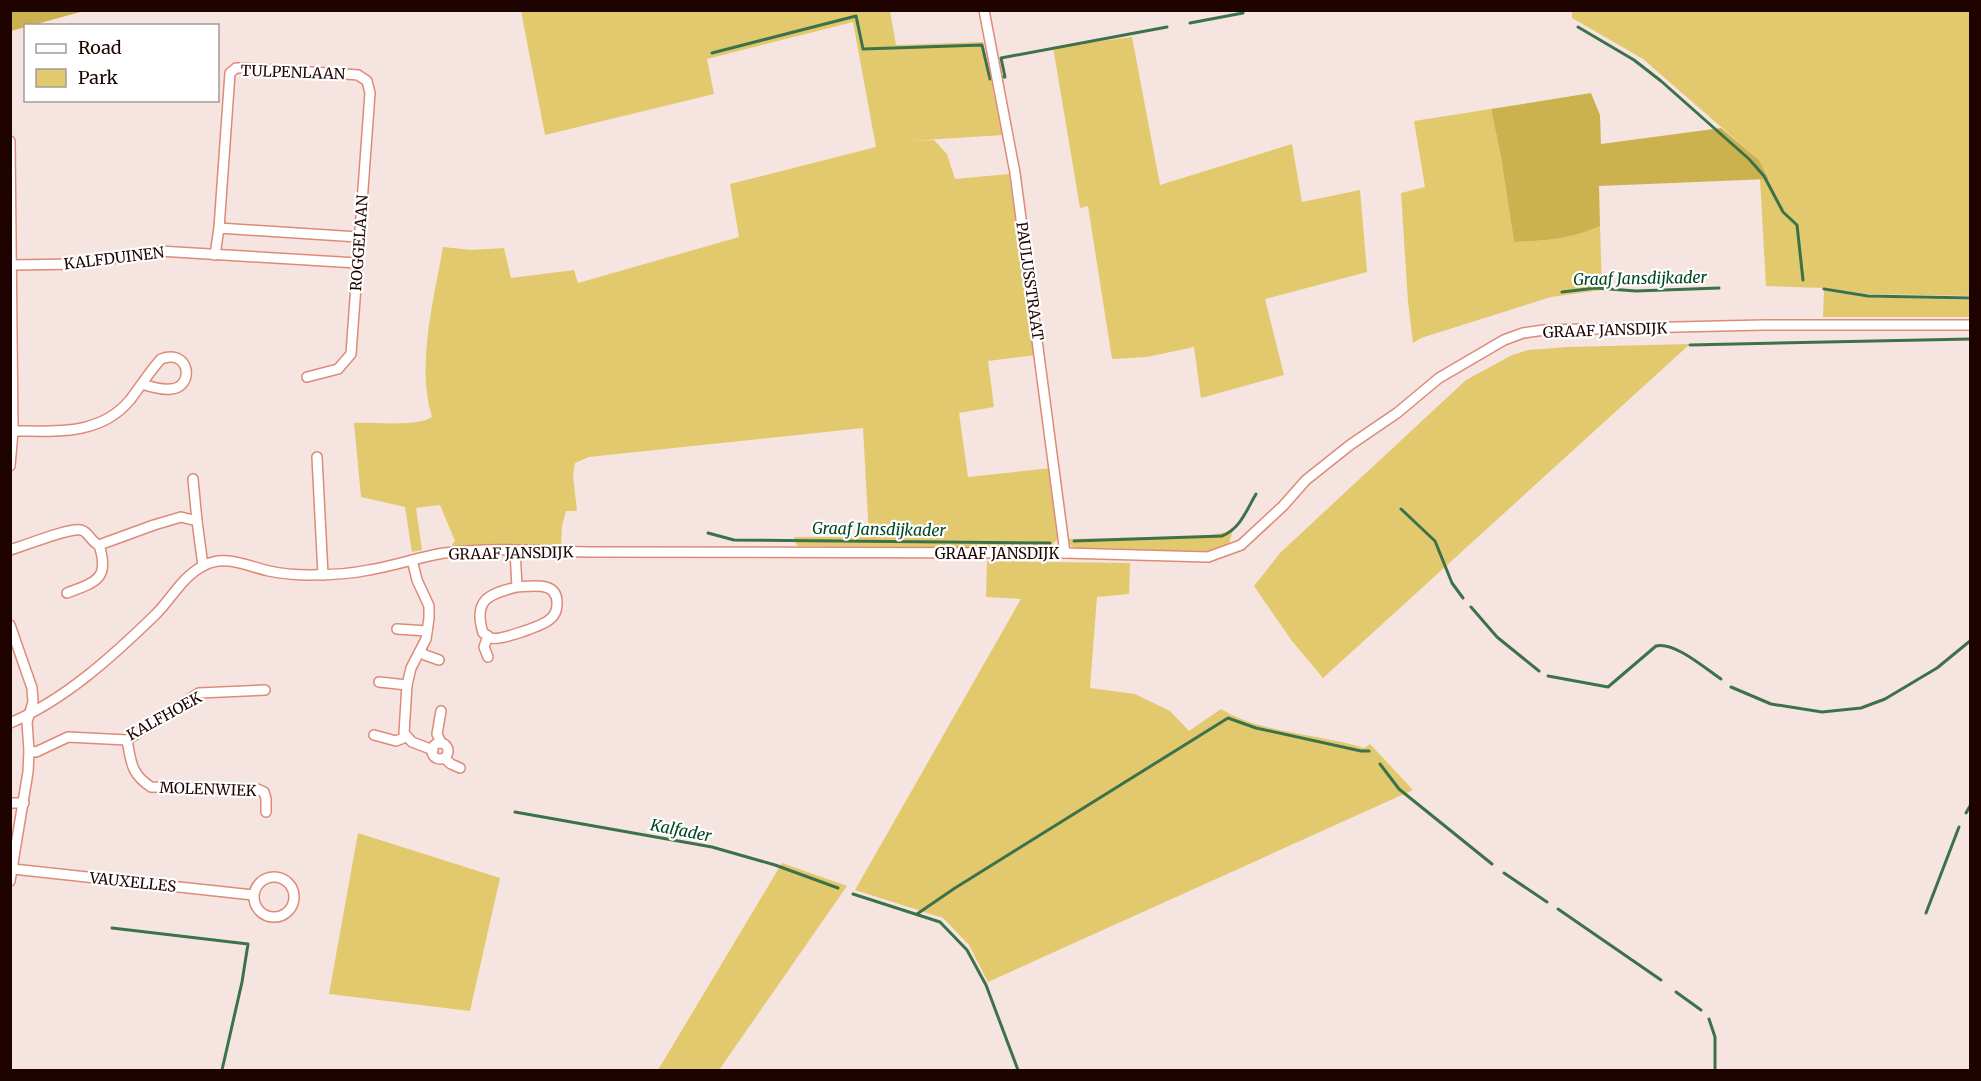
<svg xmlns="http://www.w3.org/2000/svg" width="1981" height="1081" viewBox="0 0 1981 1081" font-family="Merriweather,serif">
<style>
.green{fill:#e3c96e}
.forest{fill:#ccb14f}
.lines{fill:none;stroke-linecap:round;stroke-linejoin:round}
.stream{stroke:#3c724a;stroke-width:3}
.street-casing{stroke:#dd8b79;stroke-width:12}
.street{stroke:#fff;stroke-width:9}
.labels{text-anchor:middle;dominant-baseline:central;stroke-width:4.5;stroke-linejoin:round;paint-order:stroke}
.street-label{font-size:15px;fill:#1e0301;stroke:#fff}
.water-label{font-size:16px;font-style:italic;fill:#004722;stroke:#fff}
</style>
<rect width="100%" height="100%" fill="#f6e4e0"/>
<g class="green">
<polygon points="1572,10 1970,11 1970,296 1868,294 1824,288 1766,286 1760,179 1769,178 1759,160 1643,59 1572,18"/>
<path d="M521,11H890L896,45L983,42L1003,135L908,141L934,140L947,154L955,179L1009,174L1036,355L988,361L994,407L959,413L968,477L1052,468L1060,536C1052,547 1045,550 1032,550L1029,548L950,547L948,549L917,550L915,547L797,546L794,537H869L863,428L589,457L575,463L573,476L577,511H566L562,526L561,545L453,546L452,544L455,541L440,505L416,508L422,550L412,552L405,507L361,497L354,423C373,422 418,427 432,417C416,366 434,298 443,247L472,250L504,248L511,278L574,270L578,283L739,237L730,184L876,147L853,22L707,59L714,94L545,135Z"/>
<polygon points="1132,37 1160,185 1292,144 1302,202 1360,190 1367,272 1265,299 1284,375 1201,398 1194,347 1147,357 1112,359 1088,206 1080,208 1053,47"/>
<path d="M1491,109L1501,157L1514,242C1544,241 1572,239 1600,226L1602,290L1551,297L1421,338L1413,343L1408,302L1401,193L1425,187L1414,121Z"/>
<polygon points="1824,291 1868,297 1970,300 1970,317 1823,317"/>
<polygon points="1690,344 1323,678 1292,641 1254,586 1281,552 1466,380 1512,355 1528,350 1567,347"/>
<polygon points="1234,527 1229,543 1207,552 1079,550 1071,546 1067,539 1205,536 1226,532"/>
<path d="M987,561L1130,563L1129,594L1097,597L1090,688L1135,694L1170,711L1189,731L1221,709C1260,733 1319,734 1364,748L1370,744L1413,790L988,982L969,945L943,918L855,890L1021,599L986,597Z"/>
<polygon points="358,833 500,878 470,1011 329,994"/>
<polygon points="782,863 847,886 719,1070 658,1070"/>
</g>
<g class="forest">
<polygon points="11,10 84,10 84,11 11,31"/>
<path d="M1591,93L1600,115L1601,144L1721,128L1759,160L1769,179L1599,186L1600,226C1572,239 1544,241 1514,242L1501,157L1491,109Z"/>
</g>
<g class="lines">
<g class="stream">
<polyline points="1190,23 1243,13"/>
<polyline points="1578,27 1634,60 1661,81 1749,159 1764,176 1783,212 1797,225 1803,280"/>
<polyline points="712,53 856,16 863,49 982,45 990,79"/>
<polyline points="1003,77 1005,77 1001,58 1167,27"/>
<polyline points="1824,289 1868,296 1970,298"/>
<polyline points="1562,292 1596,288 1636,291 1719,288"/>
<polyline points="1690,345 1970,339"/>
<polyline points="1401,509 1435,541 1452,583 1463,598"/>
<polyline points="708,533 734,540 1050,543"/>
<path d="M1074,541L1222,536C1240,529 1246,511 1256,494"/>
<polyline points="1471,607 1497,637 1539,671"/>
<path d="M1548,676L1608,687L1656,646C1674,641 1706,669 1721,679"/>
<polyline points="1731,687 1771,704 1822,712 1861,708 1885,699 1937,668 1970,641"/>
<polyline points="1380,764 1399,789 1492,864"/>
<polyline points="515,812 712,847 775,865 838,888"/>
<polyline points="1966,813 1970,806"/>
<polyline points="1504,873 1547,902"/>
<polyline points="853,894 940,922 967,950 986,985 1018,1070"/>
<polyline points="1558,909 1661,980"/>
<polyline points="1926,913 1959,827"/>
<polyline points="917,914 955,888 1228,718 1256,728 1361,751 1369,751"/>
<polyline points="112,928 248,944 242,982 222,1070"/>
<polyline points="1676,992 1701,1010"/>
<polyline points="1709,1019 1715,1037 1715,1070"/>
</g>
<defs>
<g id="street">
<polyline points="984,10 1015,173 1065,553"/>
<polyline points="10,141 13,431 10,466"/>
<polyline points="219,228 230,73 236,68 242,68 346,74 358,75 367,81 370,93 351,354 338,369 307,377"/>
<polyline points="215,255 219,228 358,237"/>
<polyline points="12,265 79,264 159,251 357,263"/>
<path d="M13,431C55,431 100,436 130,400C140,387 149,372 161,359C190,348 195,387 171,389C162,390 151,387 142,384"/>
<polyline points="317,457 323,575"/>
<polyline points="193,479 197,521"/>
<path d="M10,550C24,546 70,527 81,530C89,532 91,542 99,545"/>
<path d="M515,550L517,587C488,594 473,600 483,633C486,634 488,637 491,638C500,641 541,626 549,620C555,616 557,611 557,604C558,581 533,586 517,587"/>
<polyline points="412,560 417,580 429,606 429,618 426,639 411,668 407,685 404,733 412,742 433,750"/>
<path d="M67,593C96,582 110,579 99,545L154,525L181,517L197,521L203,566"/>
<polyline points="10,625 32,688 33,702 27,722 29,751 28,772 10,881"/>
<polyline points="397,629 427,631"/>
<polyline points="488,636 484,647 488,657"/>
<polyline points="420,651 425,655 439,660"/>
<polyline points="379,682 407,685"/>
<path d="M10,723C65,700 114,655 156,614C172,598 182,577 203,566C225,554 247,566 269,571C283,574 296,575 310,575C330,575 350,574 369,570C394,566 419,557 444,553C492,547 542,551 590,552L1065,553L1208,557L1241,545L1283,506L1306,480L1350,445L1397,413L1439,378L1504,340L1523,333L1544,330L1764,325H1970"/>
<polyline points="374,735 396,741 406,737"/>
<path d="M127,740C131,762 131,774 151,787L257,789L264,792L266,799V812"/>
<polyline points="441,743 437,734 441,711"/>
<circle cx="440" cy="751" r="8"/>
<polyline points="29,751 36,752 68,737 127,740 199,693 265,690"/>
<polyline points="444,758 451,764 460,768"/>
<polyline points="10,803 24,803"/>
<polyline points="13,869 253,895"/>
<circle cx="274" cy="897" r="20"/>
</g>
</defs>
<use href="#street" class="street-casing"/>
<use href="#street" class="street"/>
</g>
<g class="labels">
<g class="street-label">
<text transform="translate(293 72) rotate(2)">TULPENLAAN</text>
<text transform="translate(359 243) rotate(-86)">ROGGELAAN</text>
<text transform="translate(114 258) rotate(-7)">KALFDUINEN</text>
<text transform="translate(1030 281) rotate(82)">PAULUSSTRAAT</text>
<text transform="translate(1605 330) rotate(-2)">GRAAF JANSDIJK</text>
<text transform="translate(511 553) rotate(-1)">GRAAF JANSDIJK</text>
<text x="997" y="553">GRAAF JANSDIJK</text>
<text transform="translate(164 716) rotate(-29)">KALFHOEK</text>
<text transform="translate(208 789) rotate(2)">MOLENWIEK</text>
<text transform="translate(133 882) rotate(6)">VAUXELLES</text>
</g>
<g class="water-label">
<text transform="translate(1640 278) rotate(-1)">Graaf Jansdijkader</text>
<text transform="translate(879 529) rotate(1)">Graaf Jansdijkader</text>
<text transform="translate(681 830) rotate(11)">Kalfader</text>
</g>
</g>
<rect width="1981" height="1081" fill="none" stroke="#1e0301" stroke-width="24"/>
<rect x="24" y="24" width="195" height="78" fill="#ffffff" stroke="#a59a99" stroke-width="1.5"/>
<rect x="36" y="44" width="30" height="9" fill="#ffffff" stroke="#a59a99" stroke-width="1.5"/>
<text x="78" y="54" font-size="18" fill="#1e0301">Road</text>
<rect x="36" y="69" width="30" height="18" fill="#e3c96e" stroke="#a59a99" stroke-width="1.5"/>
<text x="78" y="84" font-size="18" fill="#1e0301">Park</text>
</svg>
